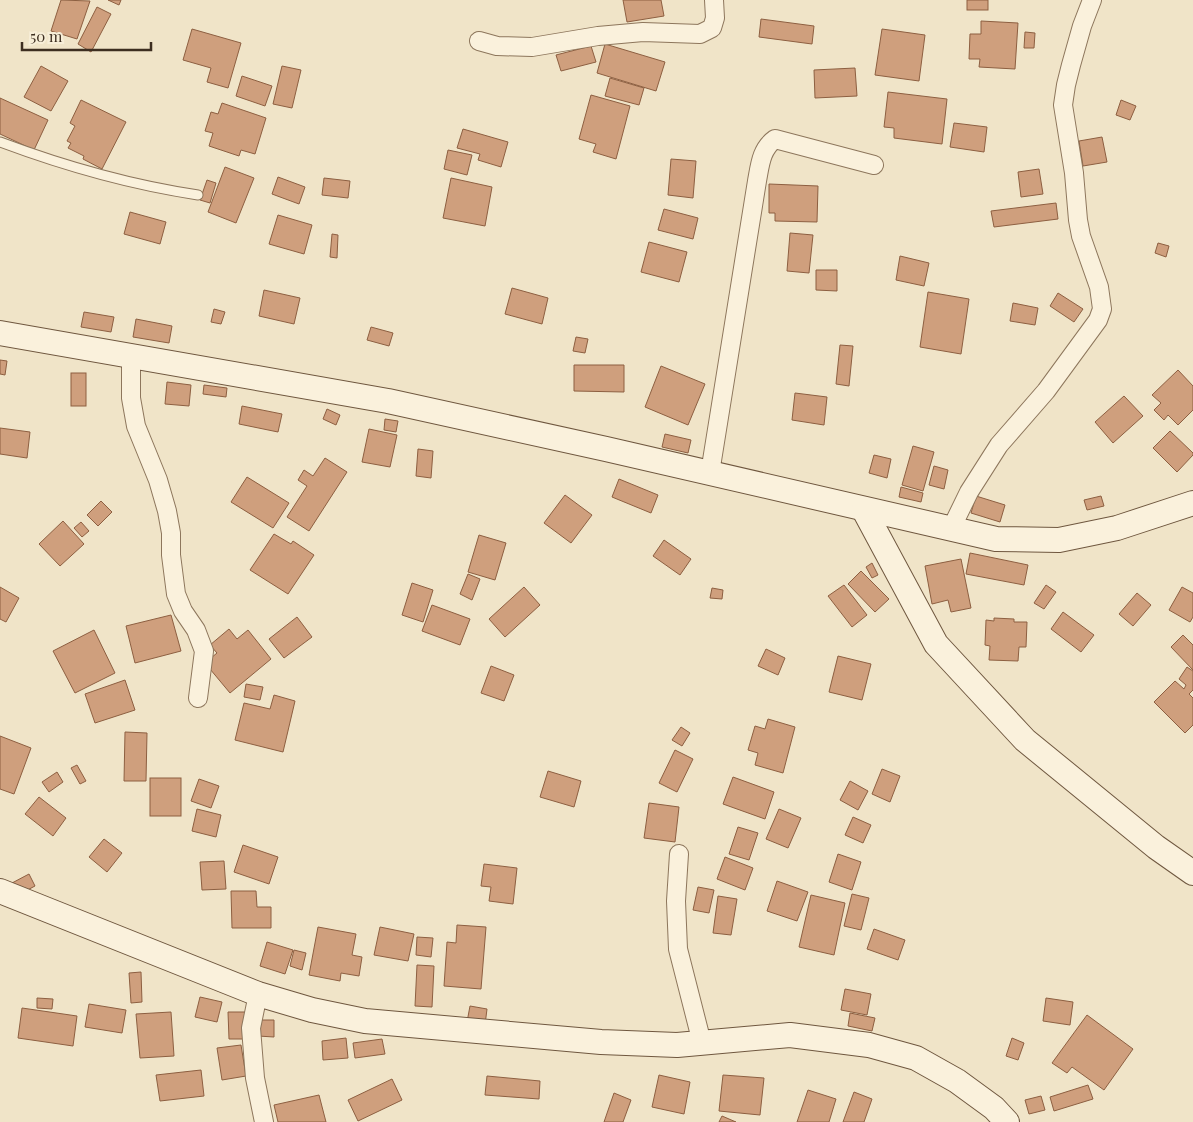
<svg xmlns="http://www.w3.org/2000/svg" width="1193" height="1122" viewBox="0 0 1193 1122" font-family="'Playfair Display',serif">
<style>
.building{fill:#cf9f7d;stroke:#8d5f41}
.lines{fill:none;stroke-linecap:round;stroke-linejoin:round}
.lane-casing{stroke:#8d765c;stroke-width:11}
.street-casing{stroke:#8d765c;stroke-width:20}
.secondary-casing{stroke:#6f573f;stroke-width:26}
.lane{stroke:#faf1dc;stroke-width:9}
.street{stroke:#faf1dc;stroke-width:18}
.secondary{stroke:#faf1dc;stroke-width:24}
</style>
<rect width="100%" height="100%" fill="#f0e4c8"/>
<g class="building">
<polygon points="61,0 90,1 77,39 51,31"/>
<polygon points="108,0 121,0 119,5"/>
<polygon points="623,0 661,0 664,16 627,22"/>
<rect x="967" y="0" width="21" height="10"/>
<polygon points="97,7 111,14 91,52 78,44"/>
<polygon points="761,19 814,26 812,44 759,37"/>
<polygon points="981,21 1018,23 1015,69 979,67 980,59 969,59 970,34 981,34"/>
<polygon points="192,29 241,43 228,88 207,82 211,68 183,60"/>
<polygon points="882,29 925,35 919,81 875,75"/>
<polygon points="1025,32 1035,33 1034,48 1024,48"/>
<polygon points="605,44 665,62 656,91 597,73"/>
<polygon points="591,46 596,62 561,71 556,55"/>
<polygon points="41,66 68,81 51,111 24,97"/>
<polygon points="282,66 301,70 292,108 273,104"/>
<polygon points="855,68 857,96 815,98 814,70"/>
<polygon points="242,76 272,86 265,106 236,96"/>
<polygon points="610,78 644,88 639,105 605,96"/>
<polygon points="888,92 947,99 942,144 894,138 894,128 884,127"/>
<polygon points="591,95 630,106 616,159 593,152 596,144 579,139"/>
<polygon points="0,98 48,120 34,150 0,134"/>
<polygon points="81,100 126,122 102,169 83,159 84,156 68,148 71,143 67,141 75,126 70,123"/>
<polygon points="1121,100 1136,106 1130,120 1116,115"/>
<polygon points="222,103 266,118 255,154 241,150 239,156 209,146 213,133 205,131 211,112 218,114"/>
<polygon points="954,123 987,127 984,152 950,147"/>
<polygon points="463,129 508,142 501,167 478,160 480,154 457,148"/>
<polygon points="1102,137 1107,162 1083,166 1079,141"/>
<polygon points="448,150 472,155 467,175 444,169"/>
<polygon points="671,159 696,161 693,198 668,195"/>
<polygon points="225,167 254,178 236,223 208,212"/>
<polygon points="1039,169 1043,194 1021,197 1018,172"/>
<polygon points="278,177 305,187 299,204 272,194"/>
<polygon points="324,178 350,181 348,198 322,195"/>
<polygon points="451,178 492,187 485,226 443,218"/>
<polygon points="207,180 216,183 210,203 200,200"/>
<polygon points="769,184 818,186 817,222 775,221 775,213 769,213"/>
<polygon points="1056,203 1058,219 994,227 991,211"/>
<polygon points="664,209 698,218 693,239 658,230"/>
<polygon points="130,212 166,222 160,244 124,234"/>
<polygon points="278,215 312,225 304,254 269,244"/>
<polygon points="790,233 813,235 809,273 787,271"/>
<polygon points="332,234 338,235 337,258 330,257"/>
<polygon points="649,242 687,252 679,282 641,272"/>
<polygon points="1158,243 1169,246 1166,257 1155,253"/>
<polygon points="900,256 929,263 924,286 896,280"/>
<polygon points="816,270 837,270 837,291 816,290"/>
<polygon points="512,288 548,298 542,324 505,314"/>
<polygon points="264,290 300,298 294,324 259,316"/>
<polygon points="928,292 969,299 961,354 920,347"/>
<polygon points="1058,293 1083,309 1074,322 1050,306"/>
<polygon points="1013,303 1038,308 1035,325 1010,321"/>
<polygon points="214,309 225,312 221,324 211,322"/>
<polygon points="84,312 114,317 111,332 81,327"/>
<polygon points="136,319 172,326 169,343 133,337"/>
<polygon points="371,327 393,333 389,346 367,340"/>
<polygon points="576,337 588,339 585,353 573,351"/>
<polygon points="840,345 853,346 849,386 836,384"/>
<polygon points="0,360 7,361 5,375 0,374"/>
<polygon points="574,365 624,365 624,392 574,391"/>
<polygon points="661,366 705,384 688,425 645,407"/>
<polygon points="1178,370 1193,386 1193,410 1178,425 1168,415 1164,420 1154,410 1161,403 1152,395"/>
<rect x="71" y="373" width="15" height="33"/>
<polygon points="167,382 191,385 189,406 165,404"/>
<polygon points="204,385 227,388 226,397 203,394"/>
<polygon points="795,393 827,397 824,425 792,420"/>
<polygon points="1124,396 1143,416 1113,443 1095,422"/>
<polygon points="242,406 282,414 278,432 239,424"/>
<polygon points="327,409 340,415 336,425 323,419"/>
<polygon points="385,419 398,421 396,432 384,430"/>
<polygon points="0,428 30,432 27,458 0,454"/>
<polygon points="369,429 397,435 390,467 362,462"/>
<polygon points="1170,431 1193,453 1193,455 1177,472 1153,448"/>
<polygon points="665,434 691,440 688,453 662,447"/>
<polygon points="913,446 934,452 923,491 902,485"/>
<polygon points="418,449 433,451 431,478 416,476"/>
<polygon points="874,455 891,459 887,478 869,473"/>
<polygon points="325,458 347,472 309,531 287,517 307,486 298,480 304,470 313,476"/>
<polygon points="934,466 948,470 944,489 929,485"/>
<polygon points="247,477 289,503 273,528 231,502"/>
<polygon points="619,479 658,495 651,513 612,497"/>
<polygon points="901,487 923,493 921,502 899,497"/>
<polygon points="565,495 592,515 571,543 544,523"/>
<polygon points="976,496 1005,505 1000,522 971,513"/>
<polygon points="1101,496 1104,506 1087,510 1084,500"/>
<polygon points="101,501 112,512 98,526 87,515"/>
<polygon points="63,521 84,544 60,566 39,544"/>
<polygon points="81,522 89,531 82,537 74,528"/>
<polygon points="274,534 291,544 293,541 314,555 288,594 250,570"/>
<polygon points="479,535 506,543 495,580 468,572"/>
<polygon points="664,540 691,559 680,575 653,556"/>
<polygon points="970,553 1028,565 1024,585 966,574"/>
<polygon points="961,559 971,608 951,612 948,600 932,604 925,566"/>
<polygon points="872,563 878,575 872,578 866,567"/>
<polygon points="861,571 889,599 875,612 848,584"/>
<polygon points="468,574 480,579 472,600 460,594"/>
<polygon points="412,583 433,590 423,622 402,615"/>
<polygon points="844,585 867,615 852,627 828,596"/>
<polygon points="1046,585 1056,592 1044,609 1034,603"/>
<polygon points="0,587 19,598 6,622 0,619"/>
<polygon points="524,587 540,605 505,637 489,619"/>
<polygon points="1182,587 1193,593 1193,617 1190,622 1169,610"/>
<polygon points="712,588 723,590 722,599 710,598"/>
<polygon points="1137,593 1151,605 1133,626 1119,614"/>
<polygon points="432,605 470,619 460,645 422,631"/>
<polygon points="1063,612 1094,635 1081,652 1051,629"/>
<polygon points="171,615 181,651 135,663 126,626"/>
<polygon points="297,617 312,637 284,658 269,639"/>
<polygon points="994,618 1014,619 1014,622 1027,622 1026,647 1019,647 1018,661 989,660 990,646 985,645 986,620 994,621"/>
<polygon points="229,629 237,639 248,630 271,659 230,693 205,663 217,653 210,645"/>
<polygon points="94,630 115,673 75,693 53,651"/>
<polygon points="1183,635 1193,645 1193,670 1171,647"/>
<polygon points="766,649 785,658 778,675 758,666"/>
<polygon points="838,656 871,664 862,700 829,692"/>
<polygon points="491,666 514,675 504,701 481,693"/>
<polygon points="1187,667 1193,671 1193,690 1189,694 1193,698 1193,725 1185,733 1154,702 1175,681 1184,689 1186,685 1179,679"/>
<polygon points="125,680 135,710 95,723 85,694"/>
<polygon points="246,684 263,687 260,700 244,697"/>
<polygon points="274,695 295,701 283,752 235,740 244,703 270,709"/>
<polygon points="768,719 795,727 783,773 755,765 758,753 748,750 755,726 765,729"/>
<polygon points="681,727 690,733 682,746 672,740"/>
<polygon points="125,732 147,733 146,781 124,781"/>
<polygon points="0,736 31,748 14,794 0,789"/>
<polygon points="675,750 693,759 677,792 659,783"/>
<polygon points="77,765 86,781 80,784 71,768"/>
<polygon points="882,769 900,776 890,802 872,794"/>
<polygon points="548,771 581,781 574,807 540,797"/>
<polygon points="57,772 63,782 49,792 42,782"/>
<polygon points="733,777 774,792 765,819 723,804"/>
<rect x="150" y="778" width="31" height="38"/>
<polygon points="199,779 219,786 211,808 191,801"/>
<polygon points="850,781 868,791 858,810 840,800"/>
<polygon points="39,797 66,818 53,836 25,814"/>
<polygon points="649,803 679,807 675,842 644,838"/>
<polygon points="197,809 221,815 216,837 192,831"/>
<polygon points="779,809 801,818 788,848 766,839"/>
<polygon points="853,817 871,825 863,843 845,835"/>
<polygon points="738,827 758,833 749,860 729,854"/>
<polygon points="104,839 122,853 107,872 89,857"/>
<polygon points="243,845 278,857 269,884 234,872"/>
<polygon points="838,854 861,862 852,890 829,882"/>
<polygon points="725,857 753,868 745,890 717,879"/>
<polygon points="224,861 226,889 202,890 200,862"/>
<polygon points="484,864 517,868 513,904 489,901 491,887 481,886"/>
<polygon points="29,874 35,886 18,895 12,883"/>
<polygon points="777,881 808,892 797,921 767,911"/>
<polygon points="698,887 714,890 709,913 693,910"/>
<polygon points="231,891 256,891 257,907 271,907 271,928 232,928"/>
<polygon points="852,894 869,898 861,930 844,926"/>
<polygon points="811,895 845,903 834,955 799,947"/>
<polygon points="718,896 737,899 731,935 713,933"/>
<polygon points="457,925 486,927 481,989 444,986 447,942 456,943"/>
<polygon points="318,927 356,934 352,955 362,957 359,976 341,973 340,981 309,975"/>
<polygon points="380,927 414,934 408,961 374,955"/>
<polygon points="874,929 905,940 898,960 867,949"/>
<polygon points="417,937 433,938 431,957 416,955"/>
<polygon points="267,942 293,950 285,974 260,966"/>
<polygon points="294,950 306,953 302,970 290,966"/>
<polygon points="417,965 434,966 432,1007 415,1006"/>
<polygon points="141,972 142,1002 131,1003 129,973"/>
<polygon points="845,989 871,994 867,1015 841,1010"/>
<polygon points="200,997 222,1002 217,1022 195,1017"/>
<polygon points="37,998 53,999 52,1009 37,1008"/>
<polygon points="1046,998 1073,1002 1070,1025 1043,1021"/>
<polygon points="89,1004 126,1010 122,1033 85,1027"/>
<polygon points="470,1006 487,1009 485,1025 467,1022"/>
<polygon points="22,1008 77,1016 73,1046 18,1038"/>
<polygon points="171,1012 174,1056 140,1058 136,1014"/>
<polygon points="228,1012 245,1012 245,1039 229,1039"/>
<polygon points="850,1013 875,1018 872,1031 848,1026"/>
<polygon points="1087,1015 1133,1049 1104,1090 1072,1067 1067,1073 1052,1063"/>
<polygon points="258,1020 274,1020 274,1037 258,1036"/>
<polygon points="346,1038 348,1058 323,1060 322,1041"/>
<polygon points="1012,1038 1024,1043 1018,1060 1006,1056"/>
<polygon points="382,1039 385,1054 355,1058 353,1043"/>
<polygon points="241,1045 246,1076 222,1080 217,1048"/>
<polygon points="201,1070 204,1096 160,1101 156,1075"/>
<polygon points="659,1075 690,1082 684,1114 652,1107"/>
<polygon points="723,1075 764,1078 760,1115 719,1111"/>
<polygon points="487,1076 540,1081 539,1099 485,1095"/>
<polygon points="392,1079 402,1100 358,1121 348,1100"/>
<polygon points="1088,1085 1093,1099 1054,1111 1050,1097"/>
<polygon points="808,1090 836,1099 829,1122 797,1122"/>
<polygon points="854,1092 872,1099 864,1122 843,1122"/>
<polygon points="614,1093 631,1100 623,1122 604,1122"/>
<polygon points="319,1095 326,1122 278,1122 274,1105"/>
<polygon points="1041,1096 1045,1110 1029,1114 1025,1100"/>
<polygon points="722,1116 736,1122 719,1122"/>
</g>
<g class="lines">
<defs>
<path id="lane" d="M0,142C64,166 131,185 198,195"/>
<g id="street">
<polyline points="479,41 497,46 532,47 598,36 643,32 700,34 712,28 715,18 714,0"/>
<polyline points="131,356 131,398 136,426 158,480 167,511 171,533 171,555 176,594 183,611 196,630 204,651 198,698"/>
<path d="M710,473L757,181C760,165 761,149 775,139L874,165"/>
<polyline points="951,529 969,492 999,445 1046,391 1098,320 1102,309 1099,287 1081,236 1078,220 1074,173 1063,105 1066,85 1071,65 1082,26 1092,0"/>
<polyline points="679,854 676,901 678,949 702,1043"/>
<polyline points="258,994 251,1028 255,1078 264,1122"/>
</g>
<g id="secondary">
<polyline points="0,333 388,401 606,449 996,539 1059,540 1117,528 1193,503"/>
<polyline points="864,510 936,644 1025,740 1156,847 1193,873"/>
<polyline points="0,891 258,994 312,1010 365,1021 601,1042 677,1045 790,1035 869,1045 916,1058 957,1081 994,1108 1007,1122"/>
</g>
</defs>
<use href="#lane" class="lane-casing"/>
<use href="#street" class="street-casing"/>
<use href="#secondary" class="secondary-casing"/>
<use href="#lane" class="lane"/>
<use href="#street" class="street"/>
<use href="#secondary" class="secondary"/>
</g>
<path d="M22 42v8h129v-8" fill="none" stroke="#3d2e20" stroke-width="2.5"/>
<text x="30" y="42" font-size="15" fill="#3d2e20" stroke="#f7eed8" stroke-width="4" paint-order="stroke">50 m</text>
</svg>
